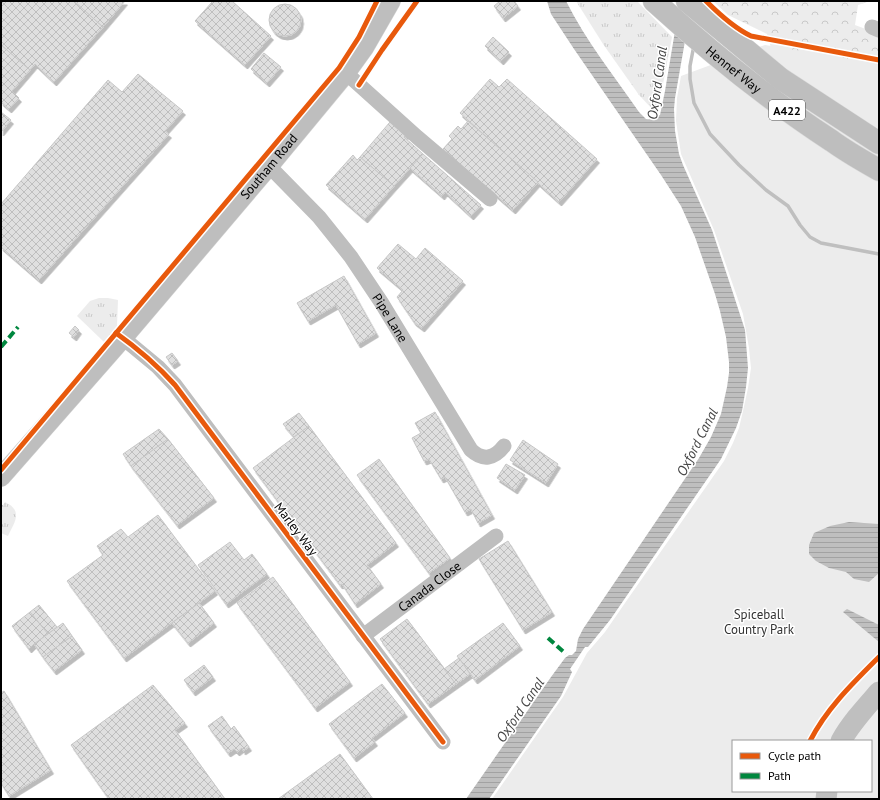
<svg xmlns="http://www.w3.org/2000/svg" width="880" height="800" viewBox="0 0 880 800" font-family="'PT Sans',sans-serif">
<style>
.grass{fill:url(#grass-tufts)}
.forest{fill:url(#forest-crowns)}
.park{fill:#ececec;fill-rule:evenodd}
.water{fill:url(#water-rules)}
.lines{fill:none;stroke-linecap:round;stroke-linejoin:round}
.stream{stroke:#bfbfbf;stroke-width:3.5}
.river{stroke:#bfbfbf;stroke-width:21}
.building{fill:url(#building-cross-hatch);stroke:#c7c7c7;filter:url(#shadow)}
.major-casing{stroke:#dbdbdb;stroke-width:20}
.highway-casing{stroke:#dbdbdb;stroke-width:23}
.minor{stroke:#bebebe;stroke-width:15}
.major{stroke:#bebebe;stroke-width:19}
.highway{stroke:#bebebe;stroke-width:22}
.quiet{stroke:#00873e;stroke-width:4;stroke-dasharray:8 4;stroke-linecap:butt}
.cycleway-casing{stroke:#fff;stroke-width:8}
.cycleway{stroke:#e8590c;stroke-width:5}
.labels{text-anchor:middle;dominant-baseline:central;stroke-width:3;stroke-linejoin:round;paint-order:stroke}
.shield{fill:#fff;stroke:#4c4c4c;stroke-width:1}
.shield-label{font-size:12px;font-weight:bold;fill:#000}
.street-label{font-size:13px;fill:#000;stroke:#fff}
.park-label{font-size:13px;fill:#333;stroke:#fff}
.water-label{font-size:14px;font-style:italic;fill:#444;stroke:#fff}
</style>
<defs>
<pattern id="grass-tufts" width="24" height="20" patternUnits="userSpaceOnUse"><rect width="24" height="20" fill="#ececec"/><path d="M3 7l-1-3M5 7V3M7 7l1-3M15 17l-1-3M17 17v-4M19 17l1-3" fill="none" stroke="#c9c9c9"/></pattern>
<pattern id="forest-crowns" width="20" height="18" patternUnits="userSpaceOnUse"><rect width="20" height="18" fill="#ececec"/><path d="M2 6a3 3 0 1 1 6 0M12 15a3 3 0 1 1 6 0" fill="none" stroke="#c9c9c9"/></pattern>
<pattern id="water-rules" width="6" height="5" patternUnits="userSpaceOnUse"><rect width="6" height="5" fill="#bfbfbf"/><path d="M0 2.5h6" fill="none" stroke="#a2a2a2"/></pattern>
<pattern id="building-cross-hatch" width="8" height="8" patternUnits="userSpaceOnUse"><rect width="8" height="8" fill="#dfdfdf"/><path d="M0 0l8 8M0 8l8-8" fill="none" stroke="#bebebe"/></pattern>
<filter id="shadow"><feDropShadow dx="2.5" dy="4" stdDeviation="0" flood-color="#0004"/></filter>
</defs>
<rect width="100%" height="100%" fill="#fff"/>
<g class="grass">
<polygon points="576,1 637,1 672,37 658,110 655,112 639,95 603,44"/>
<polygon points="99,298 108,298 118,300 117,326 104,342 77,316 90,301"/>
<path d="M5,502C24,511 14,523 8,536L1,533V505H3Z"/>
</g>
<polygon class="forest" points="713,1 870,1 858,5 855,25 879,34 879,126 773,55 767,34 728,15"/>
<path class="park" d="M765,45L879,64V799H492L563,697L587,653L605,632L625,603L724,461L733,443L739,428L743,411L748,388L751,368L749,348L743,314L714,230L681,154L676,121L677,98L681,76ZM733,741H871V791H733Z"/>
<g class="water">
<path d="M547,1H566C586,41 614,76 639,112L646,119C652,120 655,118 660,115L665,91L680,1H692L675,98L674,109L675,131L679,154L683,165L712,230L732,290L745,330L748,368L746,387L742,411L736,428L721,459L610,620L588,647H585L570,669L572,672L561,696L489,799H466L551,677L565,658L569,655H572L576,651L578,639L583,629L699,458L711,437L721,414L727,387L729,373V362L726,337L720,311L715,294L695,237L681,206L661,175L574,49L551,14Z"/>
<polygon points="849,522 879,524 879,573 869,582 854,579 846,572 829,568 816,561 809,554 809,545 814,533 830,526"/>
<polygon points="847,609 879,625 879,642 843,612"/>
</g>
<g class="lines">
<polyline class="stream" points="694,45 690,66 690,79 694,103 710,134 739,165 766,190 788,206 800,225 810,237 821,243 879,254"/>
<g class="river">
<path d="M841,741C851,723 865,708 879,692"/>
<polyline points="826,799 827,791"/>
</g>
</g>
<g class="building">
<polygon points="1,1 74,1 103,27 54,82 35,64 30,70 1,45"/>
<polygon points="74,1 125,1 103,27"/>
<polygon points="213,1 232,1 271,36 245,65 195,21"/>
<polygon points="500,1 514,1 518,6 503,18 494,6"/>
<circle cx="285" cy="20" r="16"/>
<polygon points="493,37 509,52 501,61 485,46"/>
<polygon points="1,45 30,70 12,91 19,98 9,109 1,102"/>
<polygon points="264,53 281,67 267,83 251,69"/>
<polygon points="138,74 183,111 165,131 169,134 39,280 1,247 1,204 108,80 122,92"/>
<polygon points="490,79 499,87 507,79 597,159 559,202 460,113"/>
<polygon points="1,112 11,120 1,132"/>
<polygon points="468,121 538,182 513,210 443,149 452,139 449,136 458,126 461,129"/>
<polygon points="390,122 406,135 404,137 423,154 394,186 360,157"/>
<polygon points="423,154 481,205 471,216 445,192 442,196 410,168"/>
<polygon points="353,155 357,160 360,157 394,186 365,219 326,185"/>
<polygon points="398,244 416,259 425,248 463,281 422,328 414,322 397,297 403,290 377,268"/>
<polygon points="344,276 376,333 358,344 336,305 308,321 297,303"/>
<polygon points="75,326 79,330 74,337 69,333"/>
<polygon points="172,353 178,361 172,365 166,357"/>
<polygon points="435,412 492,515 478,523 471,509 465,512 445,477 441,479 429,459 424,461 412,438 421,433 415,423"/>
<polygon points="299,413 309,426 294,437 283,424"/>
<polygon points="309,426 396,543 367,565 381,584 355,604 342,584 340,585 253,468"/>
<polygon points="159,429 168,439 131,466 123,454"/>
<polygon points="168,439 214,498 177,525 131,466"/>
<polygon points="523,440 558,464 546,483 510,460"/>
<polygon points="379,459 450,558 429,573 357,475"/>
<polygon points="506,464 525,475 515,490 497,478"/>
<polygon points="158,515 215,591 124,658 67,581 103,555 97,546 121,529 128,537"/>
<polygon points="508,541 552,612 523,630 479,559"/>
<polygon points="230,542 244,560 252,554 267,574 226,604 198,565"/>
<polygon points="273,577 350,682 315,708 237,603"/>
<polygon points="199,603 214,623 188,643 172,623"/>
<polygon points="39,605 57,627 48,634 30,612"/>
<polygon points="30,612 48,634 34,644 29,649 12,626"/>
<polygon points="407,619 456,684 428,704 380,639"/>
<polygon points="63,623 72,636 43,657 34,644"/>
<polygon points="503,623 520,646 475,680 457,656"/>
<polygon points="72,636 82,650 54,671 43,657"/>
<polygon points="459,658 470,674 456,684 444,669"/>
<polygon points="204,665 213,677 193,692 184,680"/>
<polygon points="382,684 405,713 372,738 375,742 354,758 329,724"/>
<polygon points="153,685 185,723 175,730 225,799 109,799 71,745"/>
<polygon points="4,691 51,770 9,796 1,783 1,693"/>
<polygon points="222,716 231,729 234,726 249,747 243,751 242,748 237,752 234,749 228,753 208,726"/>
<polygon points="340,754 373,799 278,799"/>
</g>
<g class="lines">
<defs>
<g id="major">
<path id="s3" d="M1,477L123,338L269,166L346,73L364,48L391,1"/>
</g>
<g id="highway">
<path id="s4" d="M654,1C710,52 769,100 832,141C847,152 863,161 879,170"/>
<polyline points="687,1 781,79 879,143"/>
</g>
</defs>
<use href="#major" class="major-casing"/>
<use href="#highway" class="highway-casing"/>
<g class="minor">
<polyline points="872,27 879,30"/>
<polyline points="346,73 417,137 490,199"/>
<path id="s1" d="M269,166L319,217L351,257L381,302L471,450C483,461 494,459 504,446"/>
<polyline points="123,338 158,367 175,385 443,742"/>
<path id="s2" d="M363,636L496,536"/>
</g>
<use href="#major" class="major"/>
<use href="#highway" class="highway"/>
<g class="quiet">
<polyline points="1,347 18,327"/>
<polyline points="548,638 566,654"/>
</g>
<defs>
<g id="cycleway">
<path d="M706,1C720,15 734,28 751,36L879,60"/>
<polyline points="359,85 382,50 417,1"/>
<path d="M116,333C137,348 157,365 175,385L443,742"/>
<polyline points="1,470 339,68 359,37 377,1"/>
<path d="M810,741C827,708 853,683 879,657"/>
</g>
</defs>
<use href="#cycleway" class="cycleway-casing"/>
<use href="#cycleway" class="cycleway"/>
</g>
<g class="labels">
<rect class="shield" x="769" y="100" width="36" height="20" rx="3"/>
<g class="shield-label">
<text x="787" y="110">A422</text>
</g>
<g class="street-label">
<text stroke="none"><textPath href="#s4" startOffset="105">Hennef Way</textPath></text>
<text stroke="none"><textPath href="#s3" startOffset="410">Southam Road</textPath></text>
<text stroke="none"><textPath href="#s1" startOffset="195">Pipe Lane</textPath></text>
<text transform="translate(296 529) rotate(53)">Marley Way</text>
<text stroke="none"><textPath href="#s2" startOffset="83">Canada Close</textPath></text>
</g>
<g class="park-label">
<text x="759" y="614">Spiceball<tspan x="759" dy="15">Country Park</tspan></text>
</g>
<g class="water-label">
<text transform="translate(657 83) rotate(-82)">Oxford Canal</text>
<text transform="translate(697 442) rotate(-63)">Oxford Canal</text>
<text transform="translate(520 710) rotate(-56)">Oxford Canal</text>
</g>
</g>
<rect width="880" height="800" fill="none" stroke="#000000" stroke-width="4"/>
<rect x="732" y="740" width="140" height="52" fill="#ffffff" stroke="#999999"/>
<rect x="740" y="753" width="20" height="6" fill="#e8590c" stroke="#999999"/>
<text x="768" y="760" font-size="12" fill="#000000">Cycle path</text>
<rect x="740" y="773" width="20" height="6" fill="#00873e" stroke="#999999"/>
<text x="768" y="780" font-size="12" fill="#000000">Path</text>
</svg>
